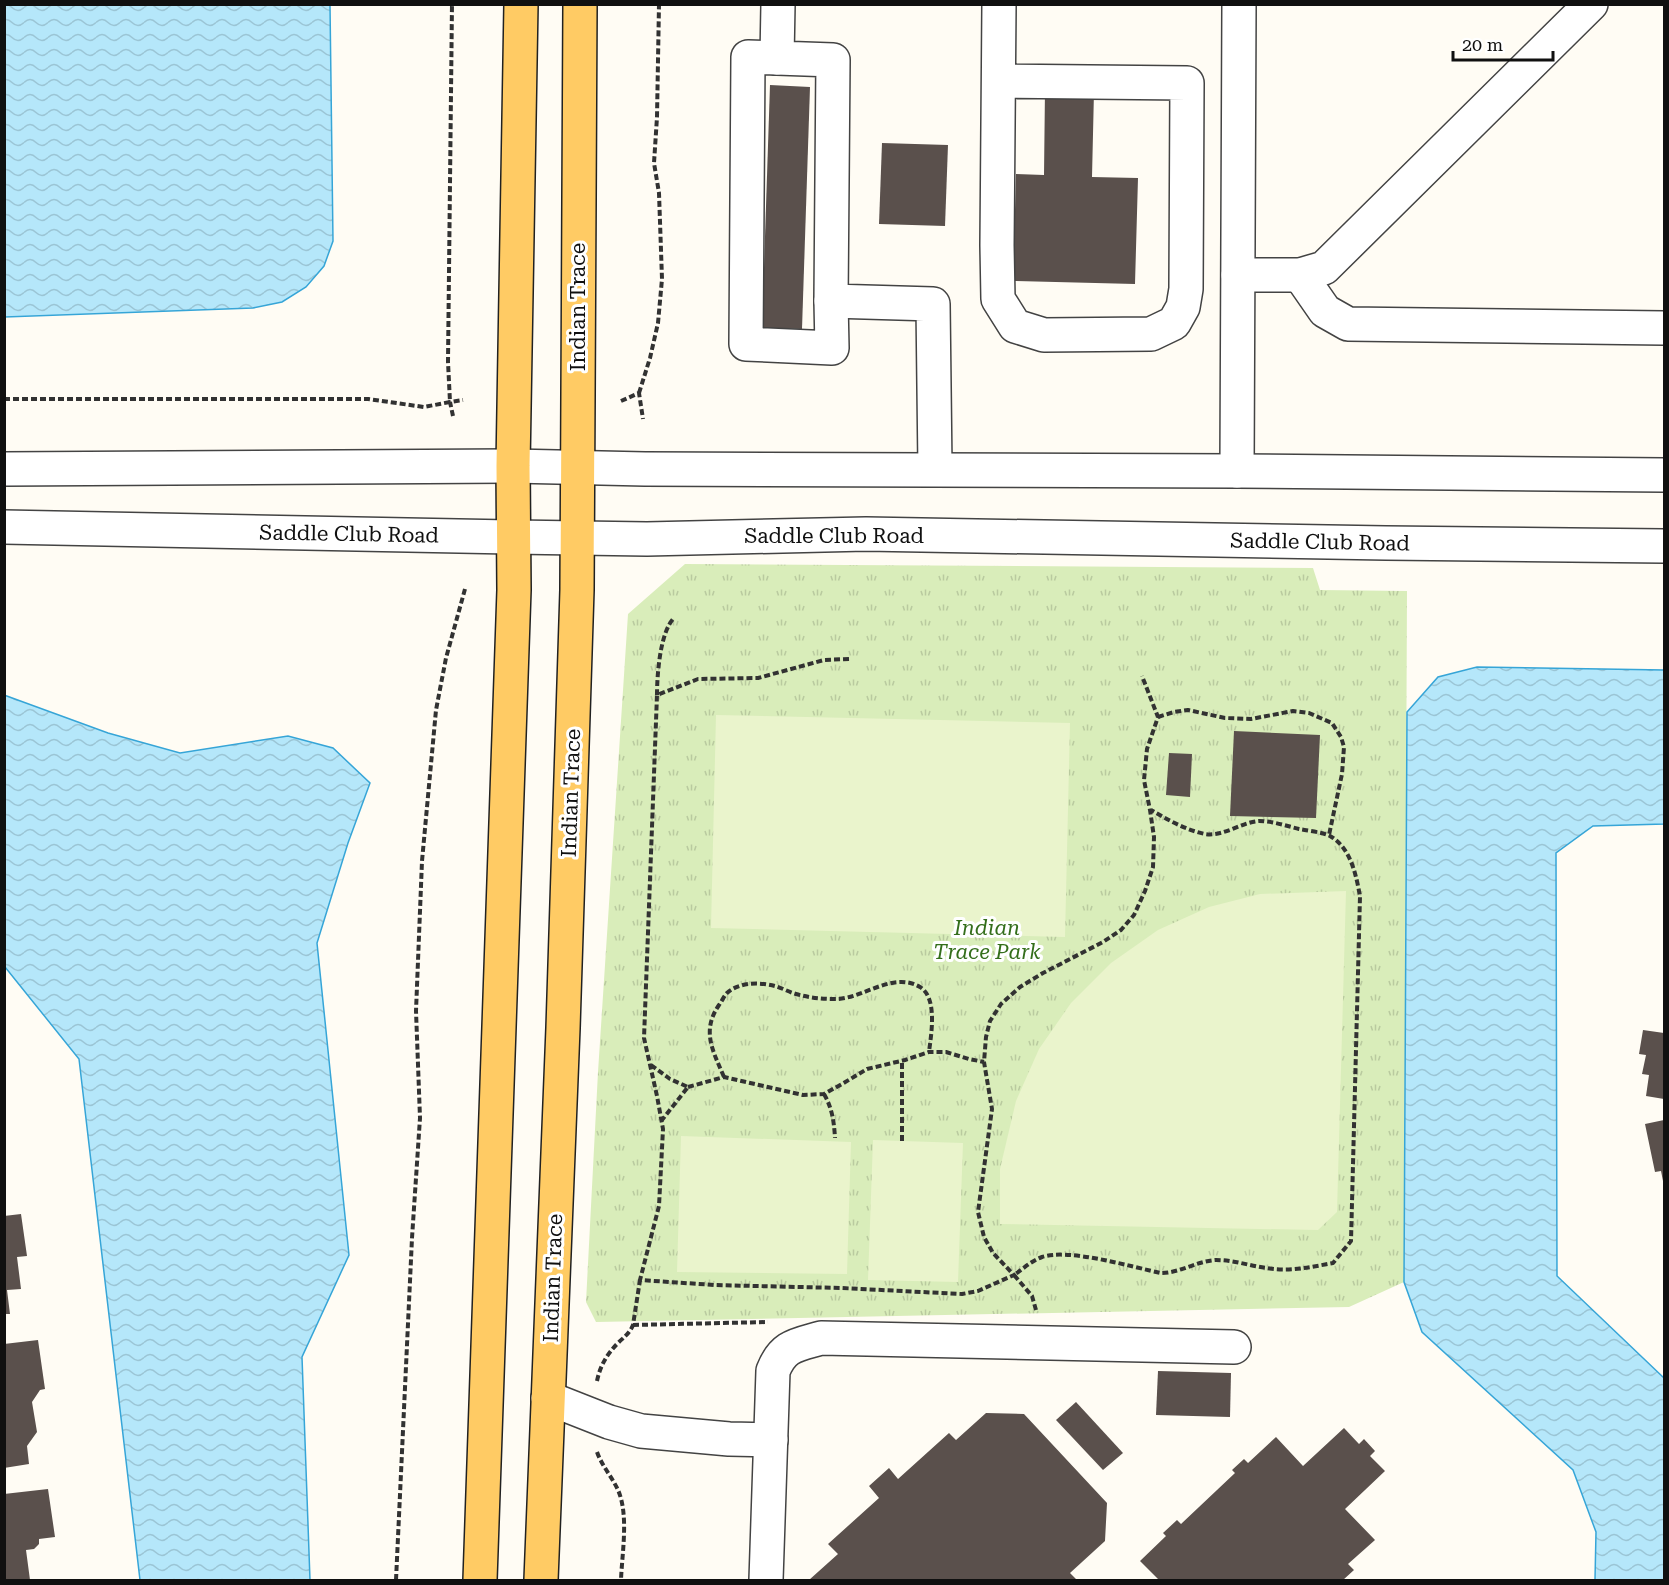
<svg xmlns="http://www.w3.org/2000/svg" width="1669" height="1585" viewBox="0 0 1669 1585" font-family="'Roboto Serif',serif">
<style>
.park{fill:url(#park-tufts)}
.pitch{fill:#eaf4cc}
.water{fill:url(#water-waves);stroke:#36a5d7;stroke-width:1.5}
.building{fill:#5a504c}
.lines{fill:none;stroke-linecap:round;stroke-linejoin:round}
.minor-casing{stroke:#434343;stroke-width:36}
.major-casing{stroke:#212121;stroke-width:36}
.path{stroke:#323232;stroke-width:4;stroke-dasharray:6 3;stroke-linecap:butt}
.minor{stroke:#fff;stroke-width:33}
.major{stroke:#ffcb64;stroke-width:33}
.labels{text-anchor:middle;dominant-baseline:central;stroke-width:6;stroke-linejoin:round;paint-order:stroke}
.street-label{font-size:21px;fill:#101010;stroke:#fff}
.park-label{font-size:21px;font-style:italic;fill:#346e1b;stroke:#fff}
</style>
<defs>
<pattern id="park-tufts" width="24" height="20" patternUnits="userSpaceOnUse" patternTransform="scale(1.5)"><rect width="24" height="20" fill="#d9edba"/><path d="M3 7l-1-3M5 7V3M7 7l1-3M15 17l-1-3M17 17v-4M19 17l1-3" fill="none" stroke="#b9ca9f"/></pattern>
<pattern id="water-waves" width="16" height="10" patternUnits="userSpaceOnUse" patternTransform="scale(1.5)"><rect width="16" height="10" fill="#b5e7fa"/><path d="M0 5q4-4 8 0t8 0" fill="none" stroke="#9bc5d5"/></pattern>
</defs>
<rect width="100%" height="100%" fill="#fffcf4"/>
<polygon class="park" points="685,564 1313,568 1320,590 1407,591 1404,1282 1349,1307 596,1322 586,1302 598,1072 628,614"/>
<g class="pitch">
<polygon points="716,715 1070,723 1065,937 711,928"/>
<polygon points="1346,891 1337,1212 1318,1230 1000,1224 1000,1169 1016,1101 1039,1049 1071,1003 1111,963 1158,930 1209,907 1260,894"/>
<polygon points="681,1136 851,1142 847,1274 677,1272"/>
<polygon points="873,1140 963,1143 958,1282 868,1280"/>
</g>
<g class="water">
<polygon points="4,5 330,5 333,241 324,266 306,287 282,302 253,308 5,317"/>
<polygon points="1477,667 1664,670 1664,824 1593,826 1556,853 1557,1276 1664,1378 1664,1580 1595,1580 1596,1532 1573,1470 1422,1332 1404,1282 1407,712 1438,677"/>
<polygon points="4,695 108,733 180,753 288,736 333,748 370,783 348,843 317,943 349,1255 302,1357 310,1580 140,1580 79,1059 5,967"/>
</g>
<g class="building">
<polygon points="770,85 810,87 802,329 762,328"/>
<polygon points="1045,89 1094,91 1092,177 1138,178 1135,284 1013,281 1016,174 1044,175"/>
<polygon points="882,143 948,145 945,226 879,224"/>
<polygon points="1234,731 1320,735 1316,818 1230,816"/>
<polygon points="1169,753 1192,754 1190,797 1166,795"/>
<polygon points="1643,1030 1664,1033 1664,1099 1646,1096 1649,1075 1642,1074 1646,1055 1639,1054"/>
<polygon points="1664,1120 1664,1181 1663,1181 1661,1171 1655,1172 1645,1124"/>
<polygon points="21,1214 27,1256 17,1257 21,1289 7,1290 10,1314 4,1314 4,1216"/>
<polygon points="38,1340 45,1389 40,1390 32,1402 37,1432 27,1446 29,1464 4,1468 4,1344"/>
<polygon points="1158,1371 1231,1373 1230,1417 1156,1415"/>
<polygon points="1076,1402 1123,1453 1103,1470 1056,1420"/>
<polygon points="986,1413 1024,1414 1107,1503 1105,1541 1070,1573 1077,1580 809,1580 838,1554 828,1544 879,1498 869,1486 889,1468 898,1479 949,1433 956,1440"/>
<polygon points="1344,1428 1359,1444 1364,1439 1375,1451 1370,1456 1385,1471 1345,1509 1375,1540 1348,1564 1354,1570 1343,1580 1159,1580 1140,1561 1166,1536 1163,1533 1177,1520 1181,1524 1235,1473 1232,1470 1244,1459 1248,1463 1276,1437 1303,1466"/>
<polygon points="48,1489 55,1537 39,1539 39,1544 34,1549 26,1550 30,1580 4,1580 4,1494"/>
</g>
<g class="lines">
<defs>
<g id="minor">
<polyline points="778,4 777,58 833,60 831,301 933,304 935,469"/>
<polyline points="777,58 748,57 746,344 832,348 831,301"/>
<polyline points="999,81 1187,83 1186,289 1183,307 1174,323 1151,334 1044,335 1015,326 998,299 997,245 999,4"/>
<polyline points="1238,275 1300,275 1324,268 1591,4"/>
<polyline points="1300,275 1325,311 1348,324 1664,328"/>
<polyline points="4,469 513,466 645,469 1237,471 1664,475"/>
<polyline points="1237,471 1239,4"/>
<polyline points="4,527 513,537 647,539 866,534 1386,543 1664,546"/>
<polyline points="548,1398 609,1422 641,1431 729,1439 771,1440"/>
<path d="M766,1580L773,1371C783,1345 797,1345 821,1338L1234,1347"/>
</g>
<g id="major">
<polyline points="480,1580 514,590 513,466 521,4"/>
<polyline points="541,1580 563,1028 577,590 580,4"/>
</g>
</defs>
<use href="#minor" class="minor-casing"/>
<use href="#major" class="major-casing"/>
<g class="path">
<polyline points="639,393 650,358 658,323 662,279 659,193 654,163 657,117 659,4"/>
<polyline points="4,399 368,399 424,407 450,402 448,362 452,4"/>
<polyline points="621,401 639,393 643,419"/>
<polyline points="453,416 450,402 463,400"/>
<polyline points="849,659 824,660 758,678 698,679 657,695 644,1038 657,1096 663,1129 659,1206 640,1280 714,1285 841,1288 962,1294 978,1291 1014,1275 993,1253 984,1237 978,1212 992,1109 984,1062 986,1037 990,1021 1001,1004 1020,987 1043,973 1103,942 1121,930 1134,915 1145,891 1153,867 1154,837 1150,810 1144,780 1147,749 1158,717 1142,676"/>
<path d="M657,695C657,675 660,632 674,618"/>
<polyline points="1158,717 1174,712 1188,710 1225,718 1251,719 1293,711 1309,713 1332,723 1341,737 1344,747 1342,774 1329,835"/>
<polyline points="651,1065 670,1079 688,1087 662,1120"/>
<path d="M724,1077C713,1051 701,1031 719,1005C722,1001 724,996 727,993C739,982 760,982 775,986C782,988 789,992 796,994C810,998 823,999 837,999C864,998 893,971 920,987C938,998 931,1035 929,1052"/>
<polyline points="688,1087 724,1077 803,1095 824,1094 842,1084 867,1069 905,1060 929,1052 946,1052 969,1059 984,1062"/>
<path d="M824,1094C832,1108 834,1121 835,1138"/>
<polyline points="902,1141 902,1061"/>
<path d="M1036,1310L1032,1296L1014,1275C1023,1269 1031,1261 1042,1257C1069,1248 1132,1267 1161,1273C1180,1273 1197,1261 1216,1260C1234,1260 1250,1266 1267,1268C1289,1272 1311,1267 1333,1263L1351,1241L1360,896C1356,875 1351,848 1330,836C1322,832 1309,831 1299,829C1287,826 1272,821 1259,821C1242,822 1223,837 1205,834C1186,830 1168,820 1151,810"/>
<polyline points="633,1325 768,1322"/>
<path d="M597,1381C600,1366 607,1354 618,1343C624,1337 630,1333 633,1325L640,1280"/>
<path d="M597,1452C602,1466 612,1477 618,1490C629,1515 622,1553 621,1580"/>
<polyline points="396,1580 412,1238 420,1118 416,1011 422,861 436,710 446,658 465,589"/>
</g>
<use href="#minor" class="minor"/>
<use href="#major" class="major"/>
</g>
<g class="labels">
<g class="street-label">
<text transform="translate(578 307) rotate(-90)">Indian Trace</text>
<text transform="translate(349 534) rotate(1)">Saddle Club Road</text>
<text x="834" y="536">Saddle Club Road</text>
<text transform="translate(1320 542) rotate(1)">Saddle Club Road</text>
<text transform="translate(571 793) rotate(-88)">Indian Trace</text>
<text transform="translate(553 1278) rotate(-88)">Indian Trace</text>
</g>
<g class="park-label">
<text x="987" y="928">Indian<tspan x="987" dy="24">Trace Park</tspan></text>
</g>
</g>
<rect width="1669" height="1585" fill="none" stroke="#101010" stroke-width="12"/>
<path d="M1453 51v9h100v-9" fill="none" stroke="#101010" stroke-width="3"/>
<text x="1462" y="51" font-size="18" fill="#101010" stroke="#ffffff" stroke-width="4.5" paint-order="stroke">20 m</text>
</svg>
